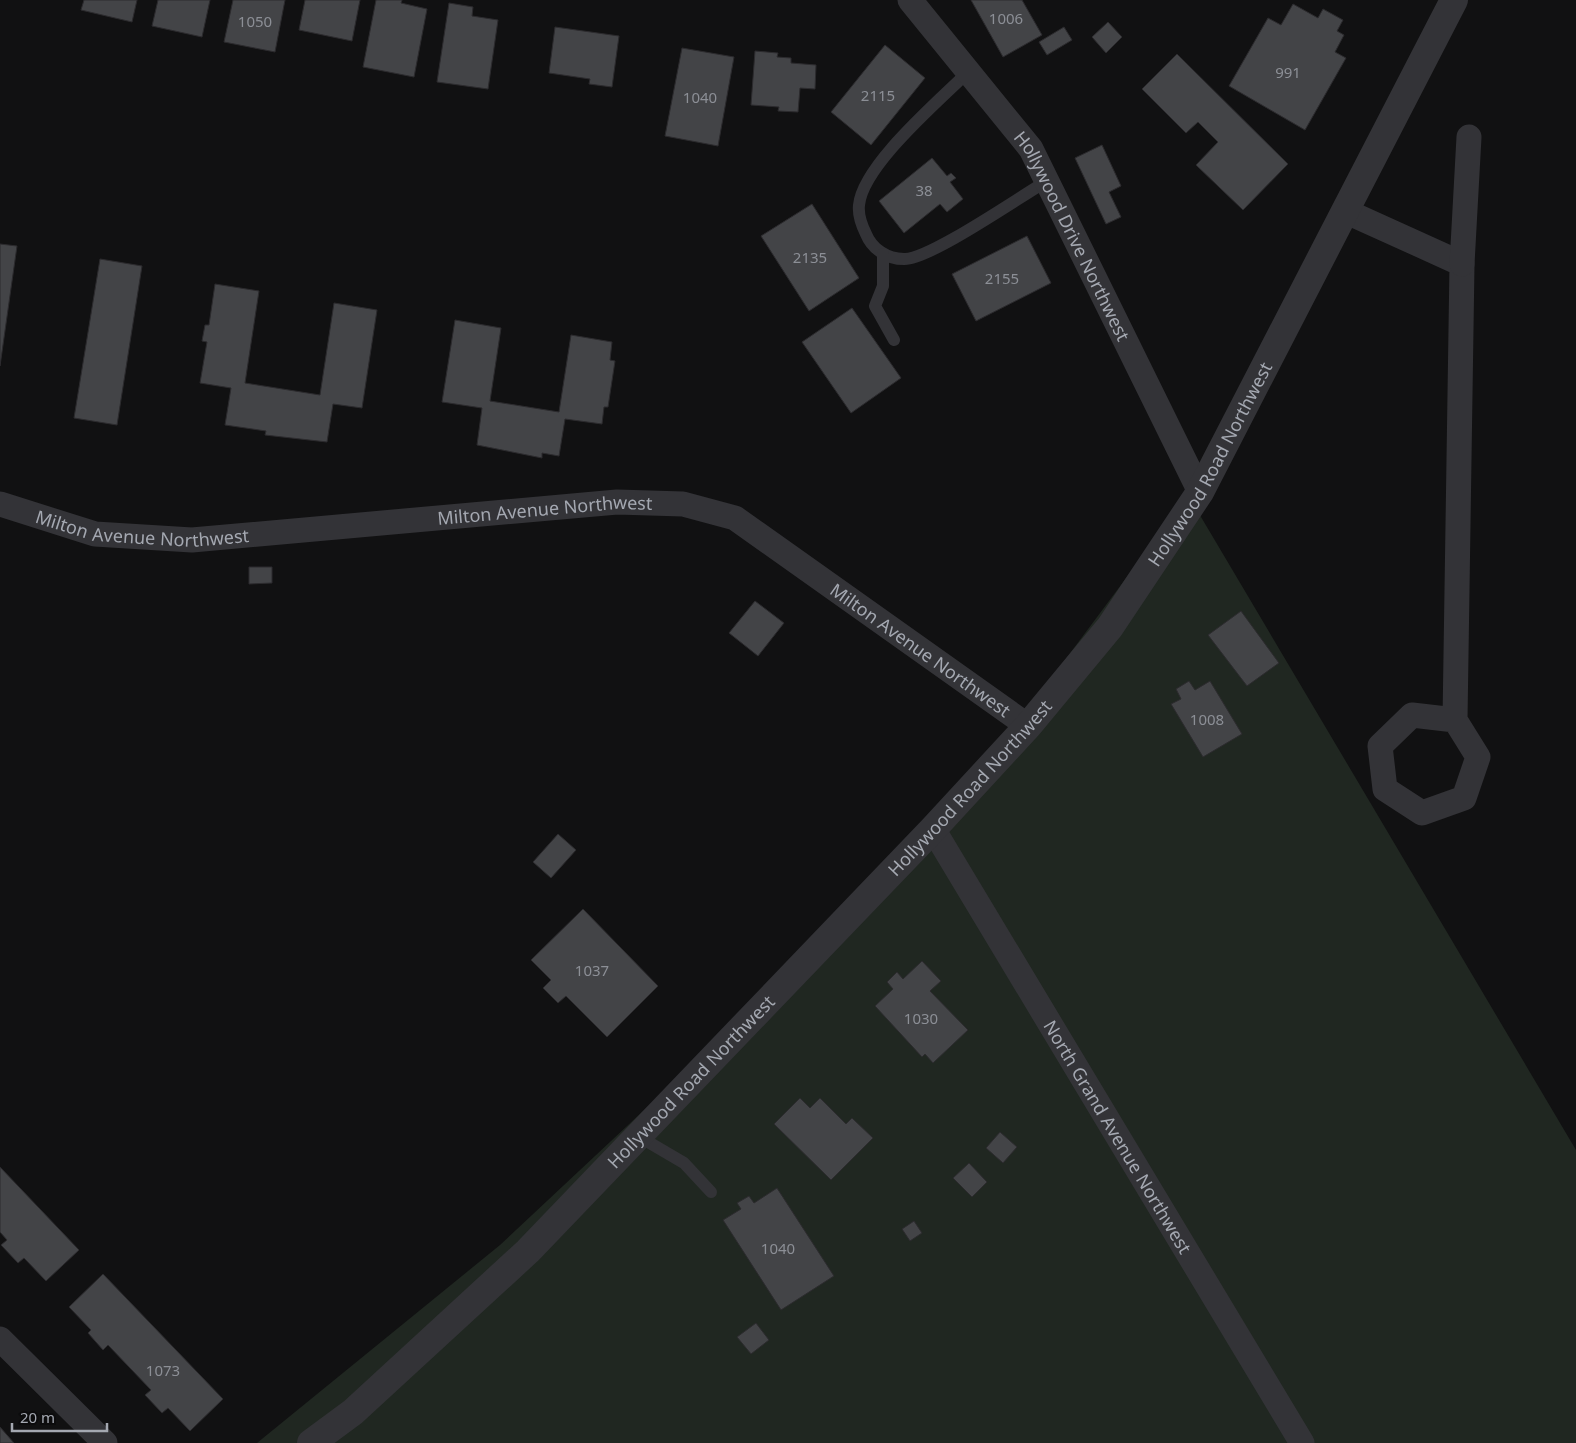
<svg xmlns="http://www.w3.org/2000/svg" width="1576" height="1443" viewBox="0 0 1576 1443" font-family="'Noto Sans',sans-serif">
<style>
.green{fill:#202721}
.building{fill:#434447;stroke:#2c2b2e}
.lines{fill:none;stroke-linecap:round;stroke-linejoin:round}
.service{stroke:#333337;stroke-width:12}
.minor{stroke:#333337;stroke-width:25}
.tertiary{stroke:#333337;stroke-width:28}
.labels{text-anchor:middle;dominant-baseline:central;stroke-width:4;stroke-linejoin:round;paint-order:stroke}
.number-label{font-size:15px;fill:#8c8f96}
.street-label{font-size:18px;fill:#a4a8b1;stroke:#0c0c0d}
</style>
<rect width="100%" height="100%" fill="#111112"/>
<polygon class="green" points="1188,495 1576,1150 1576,1443 257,1443 500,1245 927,845"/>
<g class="building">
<polygon points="84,0 137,0 132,22 81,10"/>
<polygon points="158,0 210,0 202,37 152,26"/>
<polygon points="233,0 285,0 275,52 224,42"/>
<polygon points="305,0 360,0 352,41 299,30"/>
<polygon points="376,0 402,0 401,3 427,9 414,77 363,67"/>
<polygon points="971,0 1022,0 1042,35 1003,57"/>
<polygon points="449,3 473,7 472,16 498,20 488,89 437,82"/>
<polygon points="1293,4 1318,18 1323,9 1343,20 1337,31 1344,35 1335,52 1346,58 1305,130 1229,86 1268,18 1281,25"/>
<polygon points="1108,22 1122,37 1106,53 1092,37"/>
<polygon points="555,27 619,36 612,87 589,84 590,79 549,73"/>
<polygon points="1064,27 1072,40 1047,55 1039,42"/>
<polygon points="885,45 925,78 871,145 831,112"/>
<polygon points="682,48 734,57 718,146 665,136"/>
<polygon points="755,51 778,53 777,57 791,58 791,63 816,65 815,89 800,88 798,112 778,111 779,107 751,105"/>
<polygon points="1177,54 1288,164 1243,210 1196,165 1218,142 1198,122 1186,133 1142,89"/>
<polygon points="1102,145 1121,186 1109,192 1121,217 1106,224 1075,158"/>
<polygon points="932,158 947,176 951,173 956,178 950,182 963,199 947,212 940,204 904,233 879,201"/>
<polygon points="812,204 859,278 809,311 761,236"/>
<polygon points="1027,236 1051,283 976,321 952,274"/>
<polygon points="0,244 17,246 0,366"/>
<polygon points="100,259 142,266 117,425 74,418"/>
<polygon points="215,284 259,291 245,383 320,395 334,303 377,310 362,408 333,404 327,442 265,435 266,431 225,425 231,388 200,383 207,342 202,341 205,325 209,325"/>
<polygon points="852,308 901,378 851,413 802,342"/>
<polygon points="455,320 501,328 490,401 559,412 571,335 612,342 610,360 615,361 608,407 604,407 602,424 565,419 559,456 542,453 542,458 477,445 482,408 442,402"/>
<polygon points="249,567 272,567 272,583 249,584"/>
<polygon points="755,601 784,623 758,656 729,633"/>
<polygon points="1241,611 1279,663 1247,686 1208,635"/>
<polygon points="1189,681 1195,690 1210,681 1242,734 1203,757 1171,704 1181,699 1176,689"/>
<polygon points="558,834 576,850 551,878 533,862"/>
<polygon points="583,909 658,986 607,1037 566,996 558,1003 543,988 551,980 531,960"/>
<polygon points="922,961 941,981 930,991 968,1030 933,1063 925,1054 922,1057 875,1006 893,989 887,982 897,972 903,979"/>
<polygon points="800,1098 810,1108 820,1098 846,1124 852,1118 873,1138 831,1180 774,1124"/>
<polygon points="1000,1132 1017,1147 1003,1163 986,1148"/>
<polygon points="969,1163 987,1182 972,1197 953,1178"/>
<polygon points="0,1167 79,1250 46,1281 24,1258 18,1263 1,1245 7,1240 0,1232"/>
<polygon points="777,1188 834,1276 781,1310 723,1220 741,1209 737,1203 749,1196 754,1203"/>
<polygon points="914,1221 922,1233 910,1241 902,1229"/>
<polygon points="103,1274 223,1399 190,1431 168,1408 162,1413 145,1395 151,1390 108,1345 103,1350 88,1333 91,1330 69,1307"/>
<polygon points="756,1323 769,1340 751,1354 737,1337"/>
<polygon points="0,1427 14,1443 0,1443"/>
</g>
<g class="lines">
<g class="service">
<path d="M968,72C939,101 863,165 859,205C858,214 862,226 866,234C872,249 887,259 904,259C929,260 1021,196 1047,181"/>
<polyline points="883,254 883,286 875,306 894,340"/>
<polyline points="638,1136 684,1163 711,1192"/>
</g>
<g class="minor">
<path id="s1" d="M910,0L1031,149L1200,492"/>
<polyline points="1345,211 1462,264 1455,720 1478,757 1464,798 1422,813 1385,789 1380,746 1412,715 1455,720"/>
<polyline points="1462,264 1469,137"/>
<path id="s2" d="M0,504L95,534L192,540L617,502L683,504L735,518L1028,726"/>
<path id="s3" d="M933,829L1302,1443"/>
<polyline points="0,1339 105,1443"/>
</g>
<path class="tertiary" id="s4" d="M311,1443L353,1412L528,1251L933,829L1028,726L1110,627L1200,492L1454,0"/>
</g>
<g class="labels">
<g class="number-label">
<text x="1006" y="18">1006</text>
<text x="255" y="21">1050</text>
<text x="1288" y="72">991</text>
<text x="878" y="95">2115</text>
<text x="700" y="97">1040</text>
<text x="924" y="190">38</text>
<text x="810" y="257">2135</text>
<text x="1002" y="278">2155</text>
<text x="1207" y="719">1008</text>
<text x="592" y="970">1037</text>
<text x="921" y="1018">1030</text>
<text x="778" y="1248">1040</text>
<text x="163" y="1370">1073</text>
</g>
<g class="street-label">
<text stroke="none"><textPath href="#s1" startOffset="288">Hollywood Drive Northwest</textPath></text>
<text stroke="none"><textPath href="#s4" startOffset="1335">Hollywood Road Northwest</textPath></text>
<text stroke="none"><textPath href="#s2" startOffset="551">Milton Avenue Northwest</textPath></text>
<text stroke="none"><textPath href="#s2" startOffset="146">Milton Avenue Northwest</textPath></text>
<text stroke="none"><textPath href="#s2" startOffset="971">Milton Avenue Northwest</textPath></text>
<text stroke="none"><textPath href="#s4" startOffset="930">Hollywood Road Northwest</textPath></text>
<text stroke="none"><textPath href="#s4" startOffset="525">Hollywood Road Northwest</textPath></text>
<text stroke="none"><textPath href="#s3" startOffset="359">North Grand Avenue Northwest</textPath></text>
</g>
</g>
<path d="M12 1423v8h95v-8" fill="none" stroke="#a4a8b1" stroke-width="2.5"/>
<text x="20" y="1423" font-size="15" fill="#a4a8b1" stroke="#0c0c0d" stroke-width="4" paint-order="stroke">20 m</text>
</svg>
